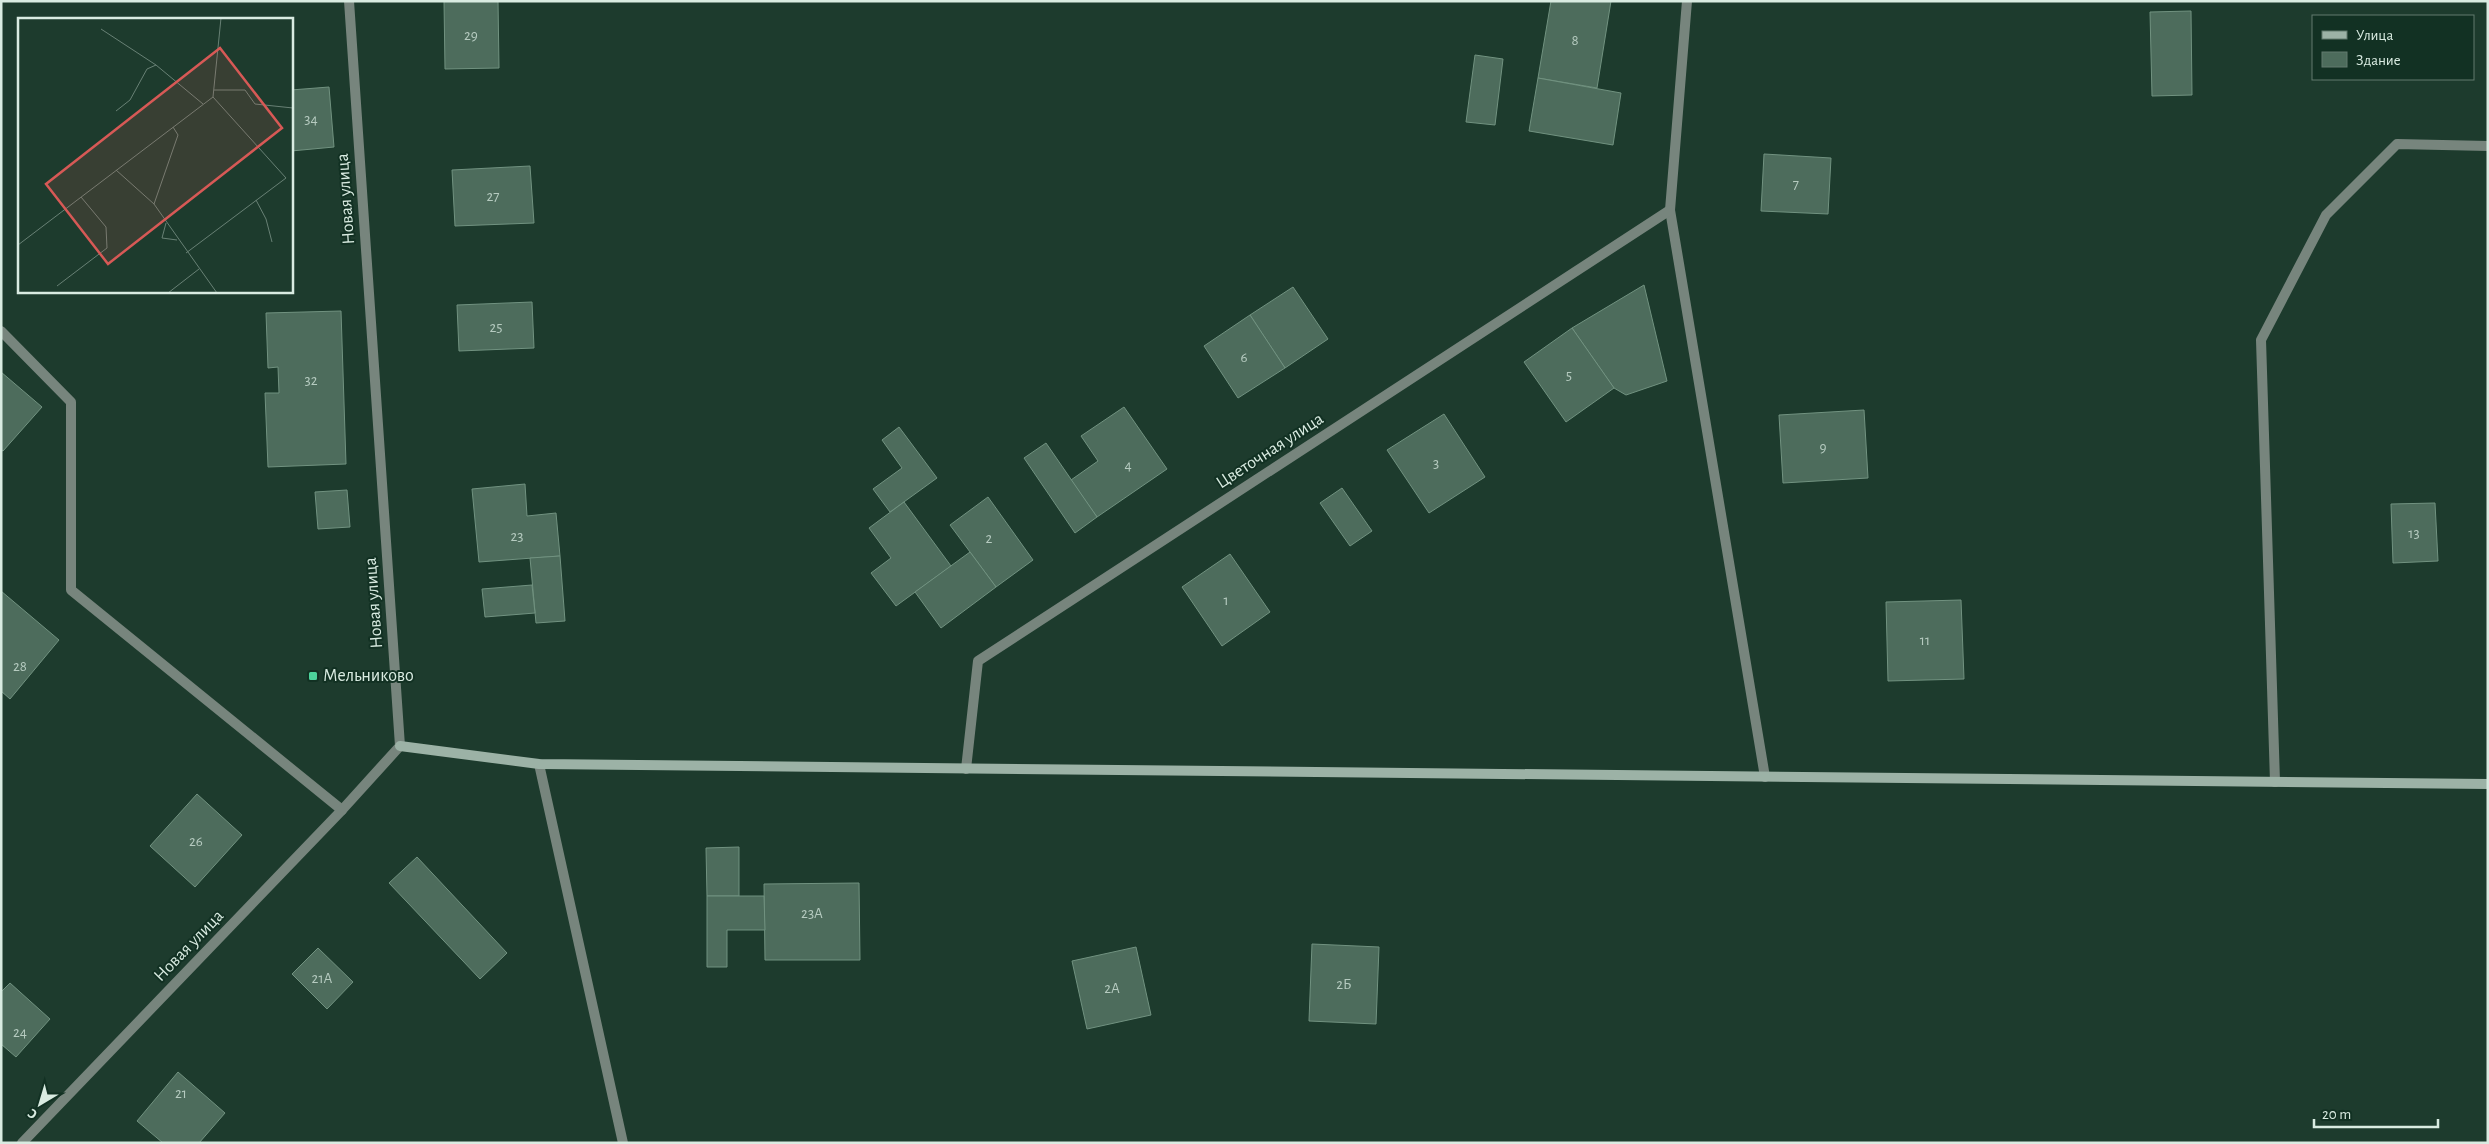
<svg xmlns="http://www.w3.org/2000/svg" width="2489" height="1144" viewBox="0 0 2489 1144" font-family="'Alegreya Sans',sans-serif">
<style>
.building{fill:#4d6c5c;stroke:#719280}
.lines{fill:none;stroke-linecap:round;stroke-linejoin:round}
.lane{stroke:#77857d;stroke-width:10}
.street{stroke:#77857d;stroke-width:10}
.secondary{stroke:#9cb2a6;stroke-width:10}
.poi-dot{fill:#4cd39b;stroke:#123123;stroke-width:2}
.labels{text-anchor:middle;dominant-baseline:central;stroke-width:4;stroke-linejoin:round;paint-order:stroke}
.number-label{font-size:15px;fill:#b6cbc0}
.street-label{font-size:18px;fill:#d9ebe1;stroke:#123123}
.poi-label{font-size:18px;fill:#d9ebe1;stroke:#123123;text-anchor:start}
.inset-road{fill:none;stroke:#688175;stroke-width:1}
.view{fill:#d75956;fill-opacity:0.15;stroke:#d75956;stroke-width:2.5}
.inset-edge{fill:none;stroke:#d9ebe1;stroke-width:2.5}
</style>
<rect width="100%" height="100%" fill="#1d3b2d"/>
<g class="building">
<polygon points="444,1 498,1 499,68 445,69"/>
<polygon points="1551,1 1611,1 1597,88 1538,78"/>
<polygon points="2191,11 2192,95 2152,96 2150,12"/>
<polygon points="1475,55 1503,59 1495,125 1466,122"/>
<polygon points="1538,78 1621,93 1613,145 1529,131"/>
<polygon points="329,87 334,147 291,151 291,90"/>
<polygon points="1764,154 1831,158 1828,214 1761,211"/>
<polygon points="530,166 534,223 455,226 452,170"/>
<polygon points="1644,285 1667,381 1626,395 1614,388 1572,328"/>
<polygon points="1293,287 1328,339 1285,368 1250,315"/>
<polygon points="532,302 534,348 459,351 457,305"/>
<polygon points="341,311 346,464 268,467 265,393 279,393 278,367 268,368 266,313"/>
<polygon points="1250,315 1285,368 1238,398 1204,346"/>
<polygon points="1572,328 1614,388 1566,422 1524,362"/>
<polygon points="1,372 42,407 3,451 1,450"/>
<polygon points="1124,407 1167,469 1097,517 1071,480 1098,461 1081,436"/>
<polygon points="1864,410 1868,478 1783,483 1779,415"/>
<polygon points="1444,414 1485,477 1429,513 1387,450"/>
<polygon points="899,427 937,478 890,512 873,489 902,468 882,440"/>
<polygon points="1046,443 1097,517 1075,533 1024,458"/>
<polygon points="525,484 527,516 556,513 560,556 479,562 472,489"/>
<polygon points="1342,488 1372,531 1350,546 1320,503"/>
<polygon points="347,490 350,527 318,529 315,492"/>
<polygon points="988,497 1033,560 996,587 950,525"/>
<polygon points="904,502 951,566 896,606 871,573 891,558 869,528"/>
<polygon points="2435,503 2438,561 2393,563 2391,504"/>
<polygon points="970,552 996,587 941,628 915,592"/>
<polygon points="1230,554 1270,612 1222,646 1182,587"/>
<polygon points="560,556 565,621 536,623 530,558"/>
<polygon points="532,585 535,613 485,617 482,589"/>
<polygon points="1,591 59,640 10,699 1,691"/>
<polygon points="1961,600 1964,679 1888,681 1886,602"/>
<polygon points="197,794 242,835 195,887 150,846"/>
<polygon points="739,847 739,896 707,896 706,848"/>
<polygon points="417,857 507,953 480,979 389,883"/>
<polygon points="859,883 860,960 765,960 764,884"/>
<polygon points="707,896 764,896 765,930 727,930 727,967 707,967"/>
<polygon points="1312,944 1379,947 1376,1024 1309,1021"/>
<polygon points="1136,947 1151,1015 1087,1029 1072,961"/>
<polygon points="318,948 353,982 327,1009 292,974"/>
<polygon points="10,983 50,1019 16,1057 1,1044 1,992"/>
<polygon points="178,1072 225,1113 199,1143 163,1143 137,1121"/>
</g>
<g class="lines">
<g class="lane">
<polyline points="1,331 71,402 71,590 342,810"/>
<polyline points="539,764 623,1143"/>
<polyline points="2275,782 2261,340 2326,215 2397,144 2488,146"/>
</g>
<g class="street">
<polyline points="1687,1 1670,210 1765,777"/>
<polyline points="966,769 978,661 1670,210"/>
<polyline points="22,1143 342,810 400,746 349,1"/>
</g>
<polyline class="secondary" points="400,746 539,764 2488,784"/>
</g>
<rect class="poi-dot" x="308" y="671" width="10" height="10" rx="2.5"/>
<g class="labels">
<g class="number-label">
<text x="471" y="35">29</text>
<text x="1575" y="40">8</text>
<text x="311" y="119">34</text>
<text x="1796" y="184">7</text>
<text x="493" y="196">27</text>
<text x="496" y="327">25</text>
<text x="1244" y="357">6</text>
<text x="1569" y="375">5</text>
<text x="311" y="380">32</text>
<text x="1823" y="447">9</text>
<text x="1436" y="463">3</text>
<text x="1128" y="465">4</text>
<text x="2414" y="533">13</text>
<text x="517" y="536">23</text>
<text x="989" y="538">2</text>
<text x="1226" y="600">1</text>
<text x="1925" y="640">11</text>
<text x="20" y="666">28</text>
<text x="196" y="841">26</text>
<text x="812" y="913">23А</text>
<text x="322" y="978">21А</text>
<text x="1344" y="984">2Б</text>
<text x="1112" y="988">2А</text>
<text x="20" y="1032">24</text>
<text x="181" y="1093">21</text>
</g>
<g class="street-label">
<text transform="translate(346 199) rotate(-94)">Новая улица</text>
<text transform="translate(1270 451) rotate(-33)">Цветочная улица</text>
<text transform="translate(374 603) rotate(-94)">Новая улица</text>
<text transform="translate(189 946) rotate(-46)">Новая улица</text>
</g>
<g class="poi-label">
<text x="323" y="676">Мельниково</text>
</g>
</g>
<g transform="translate(18 18)">
<rect width="275" height="275" fill="#1d3b2d"/>
<path class="inset-road" d="M83,11L138,47L185,86M196,72H227L237,86L275,90M98,93L112,82L129,51L138,47M98,152L136,186L199,275M238,182L248,201L254,224M136,186L160,117L155,109M148,205L144,220L159,222M0,227L195,79M168,235L268,160L195,79L203,0M39,268L89,230L88,209L63,179M150,275L181,251"/>
<path class="view" d="M202,30L264,110L90,246L28,166Z"/>
<rect width="275" height="275" class="inset-edge"/>
</g>
<rect width="2489" height="1144" fill="none" stroke="#d9ebe1" stroke-width="5"/>
<rect x="2312" y="15" width="162" height="65" fill="#123123" stroke="#627b6f"/>
<rect x="2322" y="31" width="25" height="8" fill="#9cb2a6" stroke="#627b6f"/>
<text x="2356" y="40" font-size="15" fill="#d9ebe1">Улица</text>
<rect x="2322" y="52" width="25" height="15" fill="#4d6c5c" stroke="#627b6f"/>
<text x="2356" y="65" font-size="15" fill="#d9ebe1">Здание</text>
<g transform="translate(40 1104) rotate(218)" stroke="#123123" stroke-width="4" paint-order="stroke">
<path d="M0-4L9 19L0 12L-9 19Z" fill="#d9ebe1"/>
<text y="-8" font-size="14" font-weight="bold" text-anchor="middle" fill="#d9ebe1">С</text>
</g>
<path d="M2314 1119v8h124v-8" fill="none" stroke="#d9ebe1" stroke-width="2.5"/>
<text x="2322" y="1119" font-size="15" fill="#d9ebe1" stroke="#123123" stroke-width="4" paint-order="stroke">20 m</text>
</svg>
